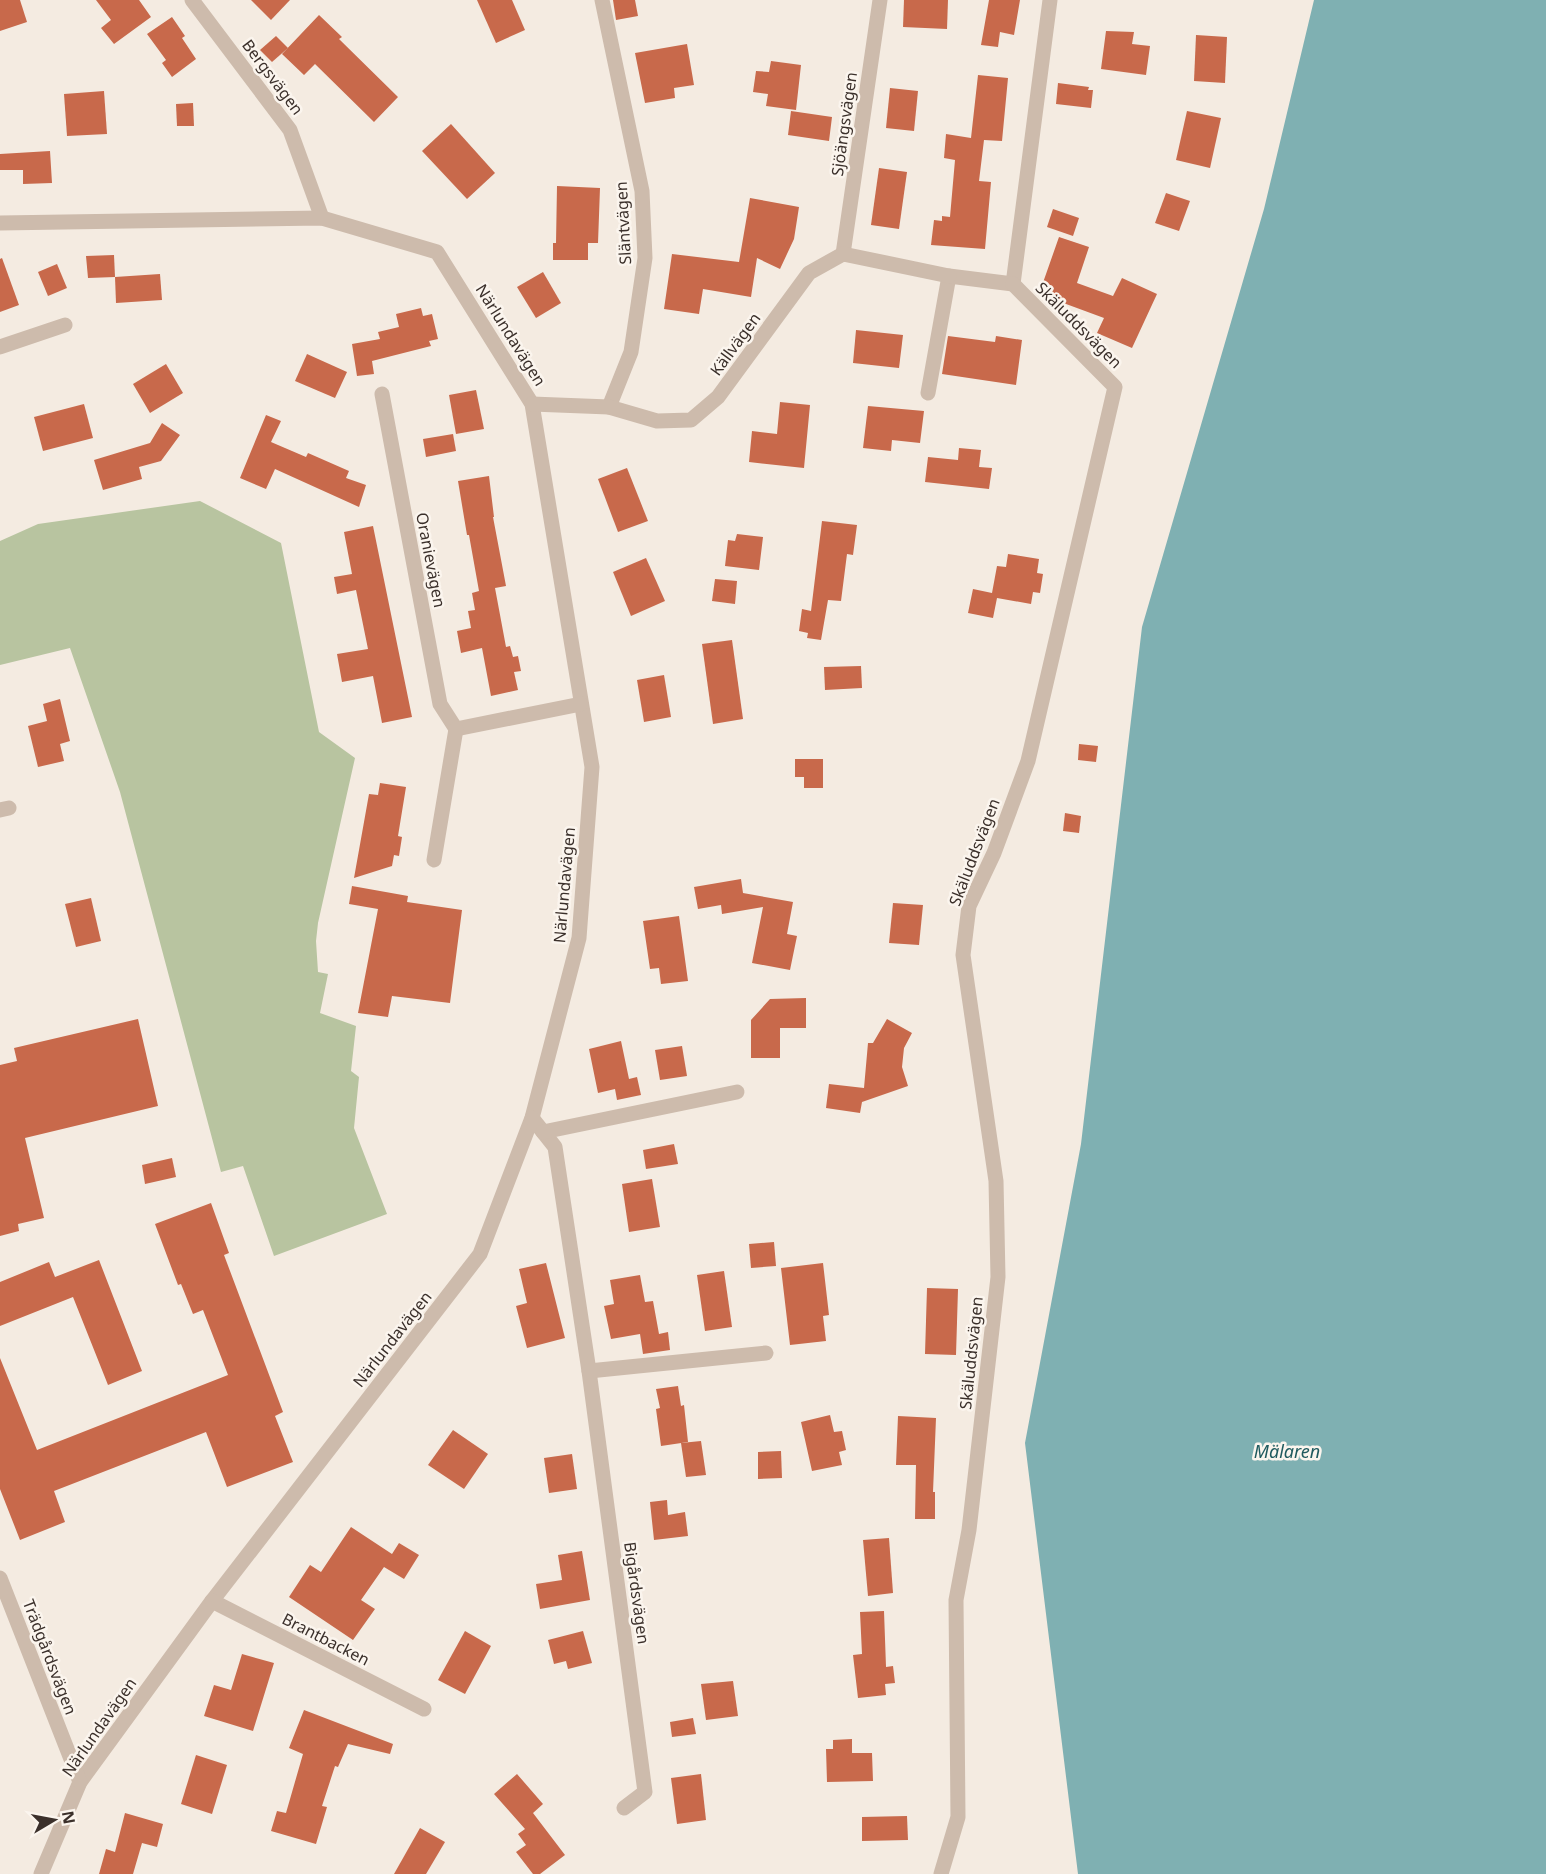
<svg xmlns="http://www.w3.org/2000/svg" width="1546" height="1874" viewBox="0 0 1546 1874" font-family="'Noto Sans',sans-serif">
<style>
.green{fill:#b8c4a0}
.water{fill:#7fb0b2}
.building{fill:#c8694b}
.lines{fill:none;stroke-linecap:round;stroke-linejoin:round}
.minor{stroke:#cdbbac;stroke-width:15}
.labels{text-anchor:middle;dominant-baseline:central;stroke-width:5;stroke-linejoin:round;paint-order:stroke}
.street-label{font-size:16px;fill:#3b302b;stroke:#fbf5ee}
.water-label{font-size:18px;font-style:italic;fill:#1f5a5e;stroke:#fbf5ee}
</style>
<rect width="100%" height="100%" fill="#f4ebe1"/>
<polygon class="green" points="200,501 281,543 319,732 355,758 318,923 316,941 318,972 328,974 320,1013 356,1026 351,1071 359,1077 354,1128 387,1214 274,1256 243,1166 221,1172 120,792 70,648 0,665 0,541 38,524"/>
<polygon class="water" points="1314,0 1546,0 1546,1874 1078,1874 1025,1443 1081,1144 1142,627 1264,209"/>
<g class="building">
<polygon points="0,0 20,0 27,22 0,31"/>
<polygon points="96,0 139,0 151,17 114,44 101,28 111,20"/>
<polygon points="251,0 290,0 271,20"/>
<polygon points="477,0 512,0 525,30 496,43"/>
<polygon points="613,0 635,0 638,16 616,20"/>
<polygon points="904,0 948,0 947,29 903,27"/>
<polygon points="989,0 1020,0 1014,35 1000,32 998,47 981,45"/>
<polygon points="319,15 342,37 339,39 398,97 374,122 315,64 304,75 282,54"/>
<polygon points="172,17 185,36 182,38 196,59 172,77 162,63 166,60 147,34"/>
<polygon points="1106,31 1134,32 1132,44 1150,46 1146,75 1101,69"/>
<polygon points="1196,35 1227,37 1225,83 1194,81"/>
<polygon points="276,36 288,48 272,62 260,50"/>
<polygon points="687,44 694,85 674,88 675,98 645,103 635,53"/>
<polygon points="771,61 801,65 796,110 766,106 768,94 753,92 756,71 769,72"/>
<polygon points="978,75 1008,78 1002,141 984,140 979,181 991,182 985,249 931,245 934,220 942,221 942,216 950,217 955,160 944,158 946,134 971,138"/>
<polygon points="1058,83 1089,87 1088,90 1093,90 1091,108 1056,104"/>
<polygon points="890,88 918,91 914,131 886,128"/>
<polygon points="104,91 107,134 67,136 64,94"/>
<polygon points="193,103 194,126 177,126 176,104"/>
<polygon points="791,111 832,117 829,141 788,135"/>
<polygon points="1187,111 1221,118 1210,168 1176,160"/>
<polygon points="451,124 495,173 467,199 422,151"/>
<polygon points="50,151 52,183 23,184 23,170 0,170 0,154"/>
<polygon points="879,168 907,172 899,229 871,225"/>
<polygon points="557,186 600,188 598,243 588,243 588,260 553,260 553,243 556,243"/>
<polygon points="1166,193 1190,201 1179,231 1155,223"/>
<polygon points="750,198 799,207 794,239 780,269 757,258 751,297 703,289 699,314 664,309 672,254 739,262"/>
<polygon points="1053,209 1079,218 1073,236 1047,227"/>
<polygon points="1059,237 1089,247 1077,283 1113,296 1122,278 1157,294 1132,348 1097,333 1104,318 1039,294"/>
<polygon points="114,255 115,277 88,278 86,256"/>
<polygon points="2,258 19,305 0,312 0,259"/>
<polygon points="57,264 67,288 48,296 38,272"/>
<polygon points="543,272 561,303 536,318 517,287"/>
<polygon points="160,274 162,300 116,303 115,277"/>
<polygon points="421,308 423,316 432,314 438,339 429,341 431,346 372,361 374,374 357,376 352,344 380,339 378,332 399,327 396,314"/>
<polygon points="856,330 903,335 899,368 853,363"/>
<polygon points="948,336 995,342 996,336 1022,340 1016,385 942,374"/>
<polygon points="307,354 347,372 335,398 295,381"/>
<polygon points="166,364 183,393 150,413 133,384"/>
<polygon points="476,390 484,429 456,434 449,395"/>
<polygon points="780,402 810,405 804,468 749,462 752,431 777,434"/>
<polygon points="84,404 93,438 43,451 34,417"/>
<polygon points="868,406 924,411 920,443 892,440 891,451 863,448"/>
<polygon points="266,415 281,421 271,442 306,457 308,453 349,471 346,478 366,485 359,507 275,469 266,489 240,478"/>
<polygon points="162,423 180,435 161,461 139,467 142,479 103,490 94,460 150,443"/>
<polygon points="453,434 456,451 426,457 423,439"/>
<polygon points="959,448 981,450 979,467 992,468 989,489 925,482 928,457 958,460"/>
<polygon points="627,468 648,521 618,532 598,479"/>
<polygon points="489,476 494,517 493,517 506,586 495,588 506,647 510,646 513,657 518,656 521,671 514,672 518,690 491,696 482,648 461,653 457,631 471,628 468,611 475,610 472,593 479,591 469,535 467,535 458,481"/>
<polygon points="822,521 857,525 853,555 847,554 841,601 828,600 821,640 807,638 808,633 799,631 802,609 811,611"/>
<polygon points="373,526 412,717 382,723 373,676 342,682 337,654 368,649 356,590 337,594 334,577 352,574 344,532"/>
<polygon points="737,534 763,537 759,570 725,566 728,540 735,541"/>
<polygon points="1008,554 1039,559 1037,573 1043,574 1040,593 1033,592 1031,604 997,598 993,618 968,613 973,589 992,593 997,566 1006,567"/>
<polygon points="646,558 665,601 631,616 613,572"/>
<polygon points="715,579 737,581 735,604 712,601"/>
<polygon points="732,640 743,719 713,724 702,644"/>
<polygon points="861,666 862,688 825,690 824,667"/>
<polygon points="664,675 671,717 644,722 637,680"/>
<polygon points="60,699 70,741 60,744 64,761 38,767 28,726 47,721 43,704"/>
<polygon points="1079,744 1098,746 1096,762 1078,760"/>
<polygon points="795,759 823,759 823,788 804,788 804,777 795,777"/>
<polygon points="380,783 406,787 398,836 402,837 399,856 394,855 392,866 354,878 369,794 378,795"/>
<polygon points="1065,813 1081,816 1079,833 1063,831"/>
<polygon points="741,879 743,893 793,902 787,934 797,936 790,970 752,963 763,907 722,914 721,905 698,909 694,887"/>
<polygon points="352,886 408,896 407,902 462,910 450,1003 392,996 388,1017 358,1013 378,909 349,904"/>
<polygon points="91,898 101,941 76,947 65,904"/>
<polygon points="893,903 923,905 919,945 889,943"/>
<polygon points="679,916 688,981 661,984 659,968 650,969 643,921"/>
<polygon points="806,998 806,1028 780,1028 780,1058 751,1058 751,1020 770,999"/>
<polygon points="138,1019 158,1106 25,1138 44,1218 18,1224 19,1231 0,1236 0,1065 17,1061 14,1048"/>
<polygon points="887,1019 912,1033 904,1048 902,1067 908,1086 862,1102 860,1113 826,1108 829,1084 864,1088 868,1043 873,1043"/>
<polygon points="621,1041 629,1079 637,1077 641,1095 617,1100 615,1089 598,1093 589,1049"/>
<polygon points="682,1046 687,1076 660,1080 655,1050"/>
<polygon points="674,1144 678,1164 646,1169 643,1150"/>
<polygon points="172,1158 176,1177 145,1184 142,1165"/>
<polygon points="652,1179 660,1227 629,1232 622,1184"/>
<polygon points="211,1203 229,1253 224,1255 283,1412 275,1416 293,1462 227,1487 206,1432 54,1491 65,1522 20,1540 0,1489 0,1358 37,1450 228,1375 203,1310 193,1314 181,1284 178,1285 155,1224"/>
<polygon points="774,1242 776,1266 751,1268 749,1244"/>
<polygon points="99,1260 142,1371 108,1385 73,1297 0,1326 0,1282 49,1262 55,1277"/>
<polygon points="546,1263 565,1338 527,1348 516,1306 527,1303 519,1269"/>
<polygon points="823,1263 829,1315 823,1316 826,1341 790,1345 781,1268"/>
<polygon points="724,1271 732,1327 705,1331 697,1275"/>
<polygon points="640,1275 645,1302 653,1301 659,1334 668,1332 670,1350 643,1354 640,1334 611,1339 604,1306 614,1304 610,1280"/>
<polygon points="927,1288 958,1289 956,1355 925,1354"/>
<polygon points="678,1386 681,1406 684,1405 688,1442 661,1446 656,1409 660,1408 656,1389"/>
<polygon points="830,1415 834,1432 842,1431 846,1450 839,1452 842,1465 812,1471 801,1422"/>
<polygon points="898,1416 936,1418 933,1492 935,1492 935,1519 915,1519 916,1465 896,1465"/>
<polygon points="453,1430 488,1454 464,1489 428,1465"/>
<polygon points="701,1441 706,1475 686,1477 681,1443"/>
<polygon points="781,1451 782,1478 758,1479 758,1452"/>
<polygon points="572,1454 577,1489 549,1493 544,1458"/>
<polygon points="667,1500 668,1515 685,1512 688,1536 654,1540 650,1502"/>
<polygon points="351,1527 392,1554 399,1543 419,1555 404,1579 384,1567 361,1600 375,1609 353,1640 289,1597 310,1565 321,1572"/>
<polygon points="889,1538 893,1593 868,1596 863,1540"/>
<polygon points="582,1551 590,1600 540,1609 536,1584 562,1580 558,1555"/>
<polygon points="884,1611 886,1667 893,1666 895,1683 885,1684 886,1695 858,1698 853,1655 862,1654 860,1612"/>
<polygon points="465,1631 491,1646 465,1694 438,1680"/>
<polygon points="583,1631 592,1663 568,1669 566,1661 554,1664 548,1640"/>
<polygon points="242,1654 274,1663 253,1731 204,1716 214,1685 231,1690"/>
<polygon points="733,1681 738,1716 706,1720 701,1684"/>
<polygon points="304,1710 393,1744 390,1754 348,1744 338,1767 335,1766 322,1806 327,1807 316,1844 271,1831 277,1811 286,1813 303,1754 289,1748"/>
<polygon points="693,1718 696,1734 672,1737 670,1722"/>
<polygon points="852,1739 852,1753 872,1753 873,1781 827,1782 826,1749 833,1749 833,1740"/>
<polygon points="196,1755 227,1765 212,1814 181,1804"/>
<polygon points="517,1774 543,1804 533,1813 565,1855 540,1874 533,1874 516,1852 526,1845 518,1834 525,1829 494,1794"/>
<polygon points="701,1774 706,1820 677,1824 671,1778"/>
<polygon points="125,1813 163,1824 157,1847 142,1843 133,1874 99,1874 106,1849 115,1852"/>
<polygon points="907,1816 908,1840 862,1841 862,1817"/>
<polygon points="420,1828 445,1842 426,1874 394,1874"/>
</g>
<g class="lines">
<g class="minor">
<polyline points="192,0 290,130 322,218"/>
<polyline points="602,0 642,191 645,258 631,352 609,407"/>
<polyline points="0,223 322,218 437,252 532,404 592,767 579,938 532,1118 480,1254 212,1601 80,1782 41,1874"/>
<polyline points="843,254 880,0"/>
<polyline points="1013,284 1050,0"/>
<polyline points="0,347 65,325"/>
<polyline points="928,393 949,276 1013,284"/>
<polyline points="382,394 440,704 456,729 581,704"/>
<polyline points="532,404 609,407 657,421 691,420 718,397 809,273 843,254 949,276"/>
<polyline points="0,810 9,808"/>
<polyline points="434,860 456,729"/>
<polyline points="532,1118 555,1147 589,1371 645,1792 624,1808"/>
<polyline points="543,1132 737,1092"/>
<polyline points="589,1371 766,1353"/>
<polyline points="0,1578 80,1782"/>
<polyline points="212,1601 424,1709"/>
<polyline points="941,1874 958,1817 956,1600 969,1530 998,1277 996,1181 963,955 969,906 994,853 1028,761 1115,387 1013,284"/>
</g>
</g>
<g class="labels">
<g class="street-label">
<text transform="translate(273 77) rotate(53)">Bergsvägen</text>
<text transform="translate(844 124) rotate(-82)">Sjöängsvägen</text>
<text transform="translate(623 223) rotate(-93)">Släntvägen</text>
<text transform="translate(1079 325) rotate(45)">Skäluddsvägen</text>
<text transform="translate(511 335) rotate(58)">Närlundavägen</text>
<text transform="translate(735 344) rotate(-54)">Källvägen</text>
<text transform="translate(431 560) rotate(79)">Oranievägen</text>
<text transform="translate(974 852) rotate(-69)">Skäluddsvägen</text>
<text transform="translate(564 885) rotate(-85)">Närlundavägen</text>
<text transform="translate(392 1339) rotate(-52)">Närlundavägen</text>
<text transform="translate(971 1353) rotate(-84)">Skäluddsvägen</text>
<text transform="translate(637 1593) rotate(82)">Bigårdsvägen</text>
<text transform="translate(326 1639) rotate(27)">Brantbacken</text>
<text transform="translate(50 1657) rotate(69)">Trädgårdsvägen</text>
<text transform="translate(99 1727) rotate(-55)">Närlundavägen</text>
</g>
<g class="water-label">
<text x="1287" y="1451">Mälaren</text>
</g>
</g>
<g transform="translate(54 1820) rotate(80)" stroke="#fbf5ee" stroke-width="4.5" paint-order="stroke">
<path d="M0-4.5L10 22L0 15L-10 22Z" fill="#3b302b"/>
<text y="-9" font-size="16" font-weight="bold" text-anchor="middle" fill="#3b302b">N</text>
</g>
</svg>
